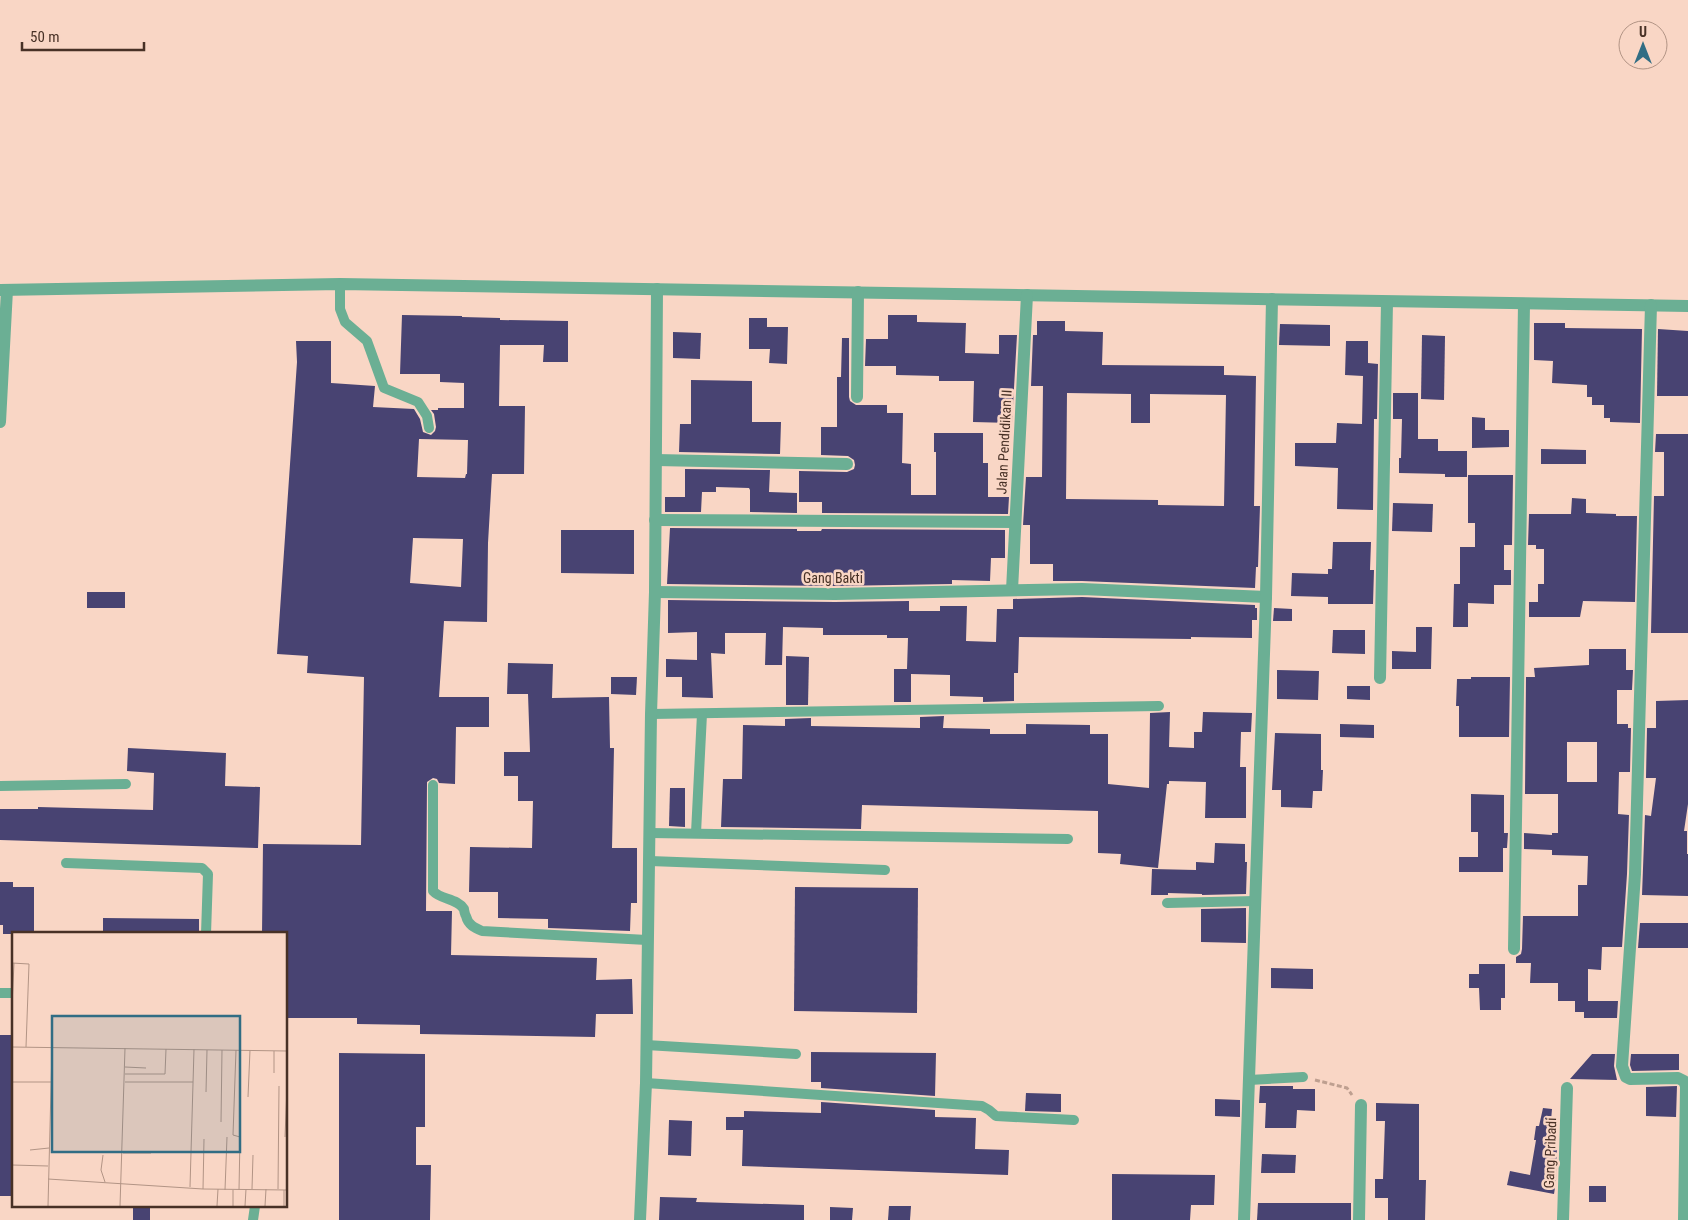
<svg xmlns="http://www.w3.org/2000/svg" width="1688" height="1220" viewBox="0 0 1688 1220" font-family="'Roboto Condensed',sans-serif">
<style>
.building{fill:#484372;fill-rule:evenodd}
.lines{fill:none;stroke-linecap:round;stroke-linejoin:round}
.path{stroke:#be9f90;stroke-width:3;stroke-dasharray:5 2.5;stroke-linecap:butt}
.service{stroke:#6baf94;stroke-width:10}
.minor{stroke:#6baf94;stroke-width:12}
.labels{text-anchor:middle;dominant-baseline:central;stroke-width:5;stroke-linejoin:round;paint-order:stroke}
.street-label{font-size:14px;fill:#483126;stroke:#f9d6c5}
.inset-road{fill:none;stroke:#b29485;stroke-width:1}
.view{fill:#316d84;fill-opacity:0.15;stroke:#316d84;stroke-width:2.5}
.inset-edge{fill:none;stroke:#483126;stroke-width:2.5}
</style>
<rect width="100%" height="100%" fill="#f9d6c5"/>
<g class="building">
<path d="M402,315L462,316V317L500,318V320L568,321V362H543L544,345H500L499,406H525L524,474H492L488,543L487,622L444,621L439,697H489V727H456L455,784L439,783L437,779L433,778L427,782L426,911H452L451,955L597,958L596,980L632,979L633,1014H596L595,1037L420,1034V1025L357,1024V1018H286V934H262L263,844L361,845L364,677L307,673L308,656L277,654L297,362L296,341H331V383L375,386L373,407L414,409L420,419L423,432L431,435L435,431L436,427L434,414L431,410H438V408H464V383L440,382V374H400ZM419,439L468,440L467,474H466L465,478L417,477ZM413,538L463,539L461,587L410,583Z"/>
<polygon points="888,315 917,315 917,322 966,323 965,353 999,354 999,335 1017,335 1012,423 973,422 974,381 939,381 939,376 896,375 896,366 865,366 866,339 888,339"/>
<polygon points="749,318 767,318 767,327 788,327 787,364 769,363 770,349 749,349"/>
<path d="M1037,321H1065V331L1103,332L1102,365L1224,366V375L1256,376L1254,506H1260L1258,567H1256L1255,588L1082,581H1053V564H1030V525H1023L1026,477H1042L1043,386H1031L1033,335H1037ZM1067,393L1131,394V423H1150V394L1226,395L1224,506L1158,505V500L1066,499Z"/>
<polygon points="1534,323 1565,323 1565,328 1642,329 1640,423 1610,422 1610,418 1604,418 1604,405 1592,405 1592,397 1587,397 1587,385 1552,383 1553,361 1534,360"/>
<polygon points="1280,324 1330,325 1330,346 1279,345"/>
<polygon points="1658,329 1688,331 1688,396 1657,396"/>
<polygon points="673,332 701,333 700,359 673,358"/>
<polygon points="1422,335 1445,336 1444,400 1421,399"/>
<polygon points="842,338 849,338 849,397 850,401 856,405 887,405 887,413 903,413 902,463 911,464 911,495 936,495 936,452 934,452 934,433 983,433 983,463 988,463 988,497 1009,497 1008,514 822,513 822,502 799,502 799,471 847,472 854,469 855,465 854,460 848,456 821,455 821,427 837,427 837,377 841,377"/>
<polygon points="1346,341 1368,341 1368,363 1378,364 1377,419 1374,419 1373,510 1337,509 1338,468 1295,466 1295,443 1336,443 1337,423 1362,424 1363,376 1345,375"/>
<polygon points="691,380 752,381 752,422 781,422 780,454 679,452 680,424 691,424"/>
<polygon points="1393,393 1418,393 1418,439 1438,439 1438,451 1467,451 1467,477 1445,477 1445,474 1399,473 1399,458 1401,458 1402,419 1393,419"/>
<polygon points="1472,417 1485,418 1485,430 1509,430 1509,447 1472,448"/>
<polygon points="1656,434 1688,434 1688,633 1651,633 1654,496 1664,496 1664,452 1655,452"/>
<polygon points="1541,449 1586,450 1586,464 1541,464"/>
<polygon points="685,469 770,470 769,492 797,493 797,513 750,512 750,490 749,488 716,487 716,492 702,492 701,512 665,512 665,497 685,497"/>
<polygon points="1468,475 1513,475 1512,545 1504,545 1504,570 1511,570 1511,585 1494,585 1494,604 1468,603 1468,627 1453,627 1454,584 1460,584 1460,547 1475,547 1475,523 1468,523"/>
<polygon points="1572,498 1586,499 1586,513 1616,514 1616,516 1637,516 1635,602 1583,601 1580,617 1529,617 1529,602 1538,602 1538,584 1544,584 1544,549 1536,549 1536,545 1528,545 1529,514 1571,514"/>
<polygon points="1393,503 1433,504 1432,532 1392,531"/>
<polygon points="670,528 797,529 797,531 821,531 822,529 1005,530 1005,558 991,558 990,581 952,580 952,584 835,586 667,584"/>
<polygon points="561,530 634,530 634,574 561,573"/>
<polygon points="1333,542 1371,542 1370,570 1374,570 1373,604 1328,604 1328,597 1291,596 1292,573 1328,574 1328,569 1332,569"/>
<rect x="87" y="592" width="38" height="16"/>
<polygon points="1082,597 1255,605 1255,608 1257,608 1257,620 1252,620 1252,638 1191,637 1191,639 1019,637 1018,673 1014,673 1014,701 983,702 983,697 950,696 950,675 911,674 911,702 894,702 894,669 907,669 908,638 887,638 887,635 823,635 823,628 783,627 782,665 765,665 766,633 725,633 725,654 711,653 713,698 682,697 682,677 666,677 666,659 697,660 697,632 668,633 668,600 835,602 909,601 909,611 940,611 940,606 967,606 966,641 996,642 997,609 1013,609 1013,599"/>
<polygon points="1274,608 1292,609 1292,621 1273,621"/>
<polygon points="1416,627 1432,627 1431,669 1392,669 1392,651 1416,652"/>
<polygon points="1333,630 1365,630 1365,654 1332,653"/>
<path d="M1589,649H1626V670H1633L1632,690H1617V724H1628V728H1631L1630,772H1619L1618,814L1629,815L1627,874L1622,947H1602L1601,970L1588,969V1001H1618L1617,1018H1584V1012H1575V1001H1558V983H1530L1531,963H1516V957L1521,954L1522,949L1523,916H1578V885H1587L1588,856L1552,855V850L1524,849V833L1552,835V833H1558V794H1525L1526,677H1535L1534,668L1589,665ZM1567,742H1597V782H1567Z"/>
<polygon points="786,656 809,657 808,705 786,705"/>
<polygon points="508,663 553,664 552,698 609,697 610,748 614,748 612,848 637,848 637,903 631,903 630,931 548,928 548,919 498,918 498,892 469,892 470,847 532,848 533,801 518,801 518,776 504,776 504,752 530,752 528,694 507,694"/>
<polygon points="1277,670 1319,671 1318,700 1277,699"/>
<polygon points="611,677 637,677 636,695 611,694"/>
<polygon points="1471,677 1510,677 1509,737 1459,737 1459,706 1456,706 1457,679 1471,679"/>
<polygon points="1347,686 1370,686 1370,700 1347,699"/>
<polygon points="1688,700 1688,804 1684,831 1687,831 1687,854 1688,854 1688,896 1642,895 1645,815 1651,816 1656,778 1646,778 1647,728 1656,728 1656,701"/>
<polygon points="1170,712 1169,747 1194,748 1194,732 1202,732 1203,712 1252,713 1251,732 1241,732 1240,767 1246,767 1246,818 1205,818 1206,782 1169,781 1169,784 1167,784 1158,868 1120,864 1121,854 1098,853 1098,811 862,805 861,829 721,827 723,779 742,779 743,725 785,726 785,719 811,718 811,726 920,728 920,717 944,716 943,728 990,729 990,734 1026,734 1026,724 1090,725 1090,734 1108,734 1108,784 1149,788 1150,713"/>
<polygon points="1340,724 1374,725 1374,738 1340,737"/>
<polygon points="1275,733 1321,734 1321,770 1323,770 1322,791 1313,791 1312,808 1281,807 1281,790 1272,790"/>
<polygon points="128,748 226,753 225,786 260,787 258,848 0,840 0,809 38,809 38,807 153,810 154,773 127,771"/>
<polygon points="670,788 685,788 685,827 669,826"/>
<polygon points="1471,794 1504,795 1504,833 1508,833 1507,848 1503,848 1503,872 1459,872 1459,857 1478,857 1478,832 1471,832"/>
<polygon points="1215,843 1245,844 1245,862 1247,862 1246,894 1202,895 1202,894 1168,893 1168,895 1151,895 1152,869 1196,870 1196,862 1214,863"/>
<polygon points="0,882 13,882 13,887 34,887 34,934 3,934 3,925 0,925"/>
<polygon points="795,887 918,888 917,1013 794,1011"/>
<polygon points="1246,908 1246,943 1201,942 1201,909"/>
<polygon points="103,918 199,919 199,934 103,934"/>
<polygon points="1640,923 1688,923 1688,948 1638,948"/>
<polygon points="1479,964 1505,964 1505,998 1501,998 1501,1010 1480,1010 1479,988 1469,988 1469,974 1479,974"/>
<polygon points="1271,968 1313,969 1313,989 1271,988"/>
<rect x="0" y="1035" width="14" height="161"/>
<polygon points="811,1052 936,1053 935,1096 821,1088 821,1082 811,1082"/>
<polygon points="339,1053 425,1054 425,1127 416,1127 416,1165 431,1165 430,1220 339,1220"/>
<polygon points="1592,1054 1615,1054 1614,1066 1617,1080 1570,1079"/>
<polygon points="1631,1054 1679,1054 1679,1070 1632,1071 1630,1065"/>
<polygon points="1260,1086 1293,1086 1293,1089 1315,1089 1315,1111 1297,1110 1296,1128 1265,1128 1266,1103 1259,1103"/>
<polygon points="1677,1086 1676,1117 1646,1116 1646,1087"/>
<polygon points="1026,1093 1061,1094 1061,1112 1025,1111"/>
<polygon points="1215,1099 1240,1100 1240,1117 1215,1116"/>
<polygon points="821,1102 935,1110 935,1117 976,1118 975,1149 1009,1150 1008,1175 742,1166 743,1130 726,1130 726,1117 744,1117 744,1111 821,1113"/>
<polygon points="1376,1103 1419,1104 1419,1180 1426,1180 1425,1220 1388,1220 1388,1198 1375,1198 1375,1179 1383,1179 1385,1121 1376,1121"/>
<polygon points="1543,1108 1552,1109 1549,1144 1557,1145 1556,1181 1554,1194 1507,1185 1510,1171 1530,1175 1536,1140 1534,1140 1536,1126 1539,1126"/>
<polygon points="669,1120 692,1121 691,1156 668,1155"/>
<polygon points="1262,1154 1296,1155 1295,1173 1261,1173"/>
<polygon points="1112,1174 1215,1175 1214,1205 1191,1205 1190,1220 1112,1220"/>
<rect x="1589" y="1186" width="17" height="16"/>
<polygon points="660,1197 697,1198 696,1202 804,1205 804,1220 659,1220"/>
<polygon points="1258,1203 1351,1203 1351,1220 1257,1220"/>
<rect x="133" y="1206" width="17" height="14"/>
<polygon points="889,1206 911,1206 910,1220 888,1220"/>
<polygon points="830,1207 853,1208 852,1220 830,1220"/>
</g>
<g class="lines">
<polyline class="path" points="1315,1080 1347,1088 1352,1095"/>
<g class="service">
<polyline points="340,284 340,309 345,322 367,341 384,388 418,402 427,416 429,428"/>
<polyline points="651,714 1159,706"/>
<path d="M433,785V891C441,900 457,898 464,909C464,910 465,915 466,916C468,925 475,928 482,931L647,940"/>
<polyline points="0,786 126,784"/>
<polyline points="650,833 1068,839"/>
<polyline points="696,833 702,714"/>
<polyline points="650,861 885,870"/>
<polyline points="66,863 202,868 208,874 206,934"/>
<polyline points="1167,903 1255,901"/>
<polyline points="0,993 14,993"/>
<polyline points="646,1045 796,1054"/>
<polyline points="1249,1080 1303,1077"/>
<polyline points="646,1083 982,1106 989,1110 996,1116 1074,1120"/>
<polyline points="253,1220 255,1206"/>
</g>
<g class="minor">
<polyline points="0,290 340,284 1688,306"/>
<polyline points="1651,305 1635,874 1622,1066 1626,1077 1630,1079 1678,1078 1684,1081 1686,1086 1684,1220"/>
<polyline points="857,397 858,292"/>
<polyline points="0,422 7,290"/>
<polyline points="656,460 847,464"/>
<polyline points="655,520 1015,522"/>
<polyline points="1012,590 1027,295"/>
<polyline points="655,592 835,594 1082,589 1266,597"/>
<polyline points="1380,678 1387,302"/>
<polyline points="1514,949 1524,304"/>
<polyline points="640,1220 646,1083 651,714 655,592 657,289"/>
<polyline points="1244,1220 1266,597 1272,299"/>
<polyline points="1359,1220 1361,1105"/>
<polyline points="1563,1220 1567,1088"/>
</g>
</g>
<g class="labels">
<g class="street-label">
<text transform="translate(1004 442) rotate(-87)">Jalan Pendidikan II</text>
<text x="833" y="578">Gang Bakti</text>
<text transform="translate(1550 1153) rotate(-88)">Gang Pribadi</text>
</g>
</g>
<g transform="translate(12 932)">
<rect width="275" height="275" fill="#f9d6c5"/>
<path class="inset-road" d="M0,31L17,32L14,115M0,73L2,31M0,115L275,119M224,118L221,203L228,205L227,258M113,135L134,136M262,141V119M113,142H153M153,142L154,117M0,150H39M113,150H181M194,160L195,118M236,165L238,118M209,190L210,118M273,205L275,156M18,218L37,216M111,221H139M91,223L89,238L93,250M0,233L36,234M36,247L191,257L275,258M178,255L182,117M191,257L192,207M240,257L241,223M266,257L267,154M213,258L215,205M36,274L40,116M108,274L113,116M205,274L206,257M221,274V258M233,274L234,257M253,274L254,257M272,274V258"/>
<path class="view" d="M40,84H228V220H40Z"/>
<rect width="275" height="275" class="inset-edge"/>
</g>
<g transform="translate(1643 45)"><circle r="24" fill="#f9d6c5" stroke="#b29485"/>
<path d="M0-4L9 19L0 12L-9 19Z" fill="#316d84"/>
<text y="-8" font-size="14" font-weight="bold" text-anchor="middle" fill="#483126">U</text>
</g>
<path d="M22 42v8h122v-8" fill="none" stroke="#483126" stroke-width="2.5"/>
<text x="30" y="42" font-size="15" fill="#483126" stroke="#f9d6c5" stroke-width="4" paint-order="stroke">50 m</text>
</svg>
